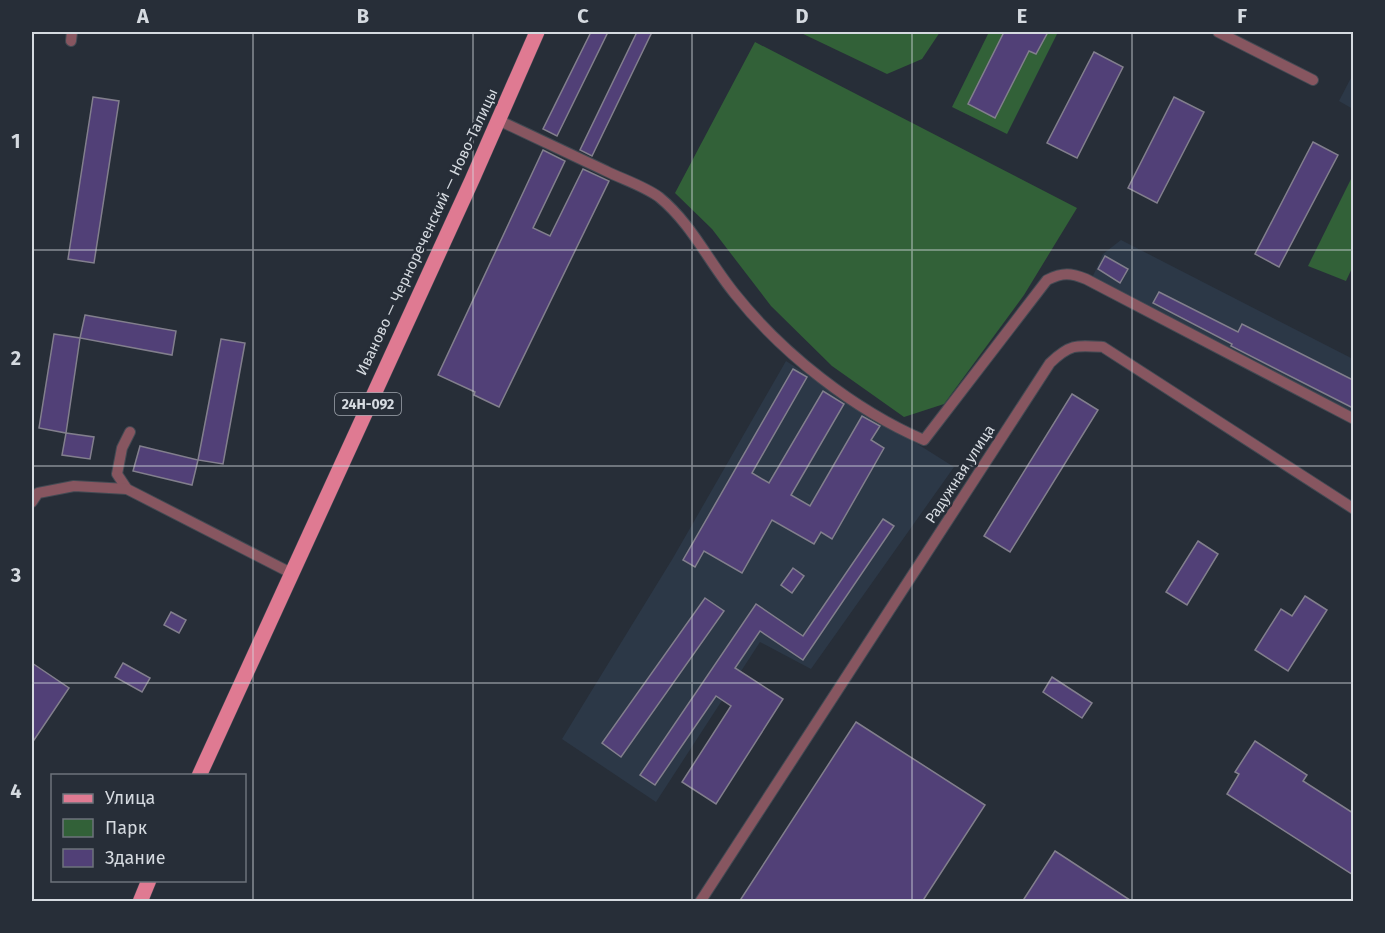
<svg xmlns="http://www.w3.org/2000/svg" width="1385" height="933" viewBox="0 0 1385 933" font-family="'Fira Sans',sans-serif">
<style>
.built{fill:#2c3847}
.green{fill:#326138}
.building{fill:#514077;stroke:#827f8d;stroke-width:1.5}
.lines{fill:none;stroke-linecap:round;stroke-linejoin:round}
.minor-casing{stroke:#434a53;stroke-width:12}
.primary-casing{stroke:#434a53;stroke-width:16}
.minor{stroke:#875660;stroke-width:10}
.primary{stroke:#df7a92;stroke-width:15}
.grid{fill:none;stroke:#d5dae0;stroke-width:1.5;stroke-opacity:0.55}
.labels{text-anchor:middle;dominant-baseline:central;stroke-width:5;stroke-linejoin:round;paint-order:stroke}
.shield{fill:#272e38;stroke:#a1a6ae;stroke-width:1.5}
.shield-label{font-size:14px;font-weight:bold;fill:#d5dae0}
.street-label{font-size:15px;fill:#d5dae0;stroke:#272e38}
.neatline{fill:none;stroke:#d5dae0;stroke-width:2}
.grid-label{font-size:20px;text-anchor:middle;font-weight:bold;fill:#d5dae0}
</style>
<rect width="100%" height="100%" fill="#272e38"/>
<g class="built">
<polygon points="1353,74 1353,109 1339,101"/>
<polygon points="1121,240 1353,359 1353,418 1092,278 1103,254"/>
<polygon points="786,361 954,467 811,669 760,642 656,802 562,739 673,558"/>
</g>
<g class="green">
<polygon points="799,32 940,32 922,59 887,74"/>
<polygon points="989,32 1058,32 1007,134 952,107"/>
<polygon points="755,42 1077,208 1024,295 944,404 904,417 832,366 771,306 712,229 675,193"/>
<polygon points="1353,175 1353,266 1346,281 1308,266"/>
</g>
<g class="building">
<polygon points="591,32 608,32 557,136 543,129"/>
<polygon points="637,32 652,32 592,156 580,150"/>
<polygon points="1004,32 1048,32 1036,54 1029,51 995,118 968,104"/>
<polygon points="1094,52 1123,67 1077,158 1047,143"/>
<polygon points="93,97 119,101 94,263 68,259"/>
<polygon points="1174,97 1204,112 1157,203 1128,188"/>
<polygon points="1313,142 1338,155 1279,267 1255,254"/>
<polygon points="543,150 565,161 533,228 550,236 583,169 609,181 499,407 474,395 475,392 438,375"/>
<polygon points="1105,256 1128,269 1120,283 1098,269"/>
<polygon points="1159,292 1238,332 1242,324 1353,380 1353,408 1231,346 1232,344 1153,303"/>
<polygon points="85,315 176,331 172,355 80,338"/>
<polygon points="54,334 80,338 66,433 39,428"/>
<polygon points="221,339 245,343 223,464 198,460"/>
<polygon points="793,369 807,377 752,473 769,483 823,391 844,404 791,495 810,506 862,416 880,426 871,440 884,448 832,539 821,532 814,544 772,520 742,573 704,551 695,567 683,560"/>
<polygon points="1072,394 1098,410 1010,552 984,536"/>
<polygon points="66,433 94,437 90,459 62,455"/>
<polygon points="140,446 198,460 192,485 133,471"/>
<polygon points="883,519 894,526 803,660 760,631 735,668 783,699 716,804 682,782 731,706 716,696 655,785 640,775 756,604 803,636"/>
<polygon points="1198,541 1218,554 1187,605 1166,592"/>
<polygon points="793,568 804,576 792,593 781,585"/>
<polygon points="1305,596 1327,610 1288,671 1255,650 1281,609 1292,616"/>
<polygon points="705,598 724,611 621,757 602,743"/>
<polygon points="171,612 186,620 179,633 164,625"/>
<polygon points="32,663 69,688 32,743"/>
<polygon points="123,663 150,678 142,692 115,677"/>
<polygon points="1052,677 1092,703 1082,718 1043,692"/>
<polygon points="856,722 985,805 922,902 739,902"/>
<polygon points="1255,741 1307,775 1303,781 1353,813 1353,875 1227,794 1239,774 1235,772"/>
<polygon points="1055,851 1133,902 1022,902"/>
</g>
<g class="lines">
<defs>
<g id="minor">
<polyline points="1218,32 1313,80"/>
<polyline points="71,41 72,32"/>
<path d="M498,120C534,137 570,154 606,171C622,179 644,186 659,197C692,224 708,261 735,294C782,353 854,410 924,440L1047,280C1063,272 1071,273 1086,279L1354,419"/>
<polyline points="130,432 122,448 117,474 127,489 291,573"/>
<polyline points="32,502 38,493 74,486 127,489"/>
<path d="M700,902L1050,363C1070,344 1076,345 1103,347L1354,509"/>
</g>
<g id="primary">
<polyline points="199,776 472,180 537,32"/>
<polyline points="140,902 149,880"/>
</g>
</defs>
<use href="#minor" class="minor-casing"/>
<use href="#primary" class="primary-casing"/>
<use href="#minor" class="minor"/>
<use href="#primary" class="primary"/>
</g>
<path class="grid" d="M253,32V902M473,32V902M692,32V902M912,32V902M1132,32V902M32,250H1354M32,466H1354M32,683H1354"/>
<g class="labels">
<rect class="shield" x="335" y="393" width="66" height="22" rx="4.5"/>
<g class="shield-label">
<text x="368" y="404">24Н-092</text>
</g>
<g class="street-label">
<text transform="translate(427 232) rotate(-65)">Иваново — Чернореченский — Ново-Талицы</text>
<text transform="translate(960 474) rotate(-57)">Радужная улица</text>
</g>
</g>
<rect width="1385" height="933" fill="none" stroke="#272e38" stroke-width="66"/>
<rect x="51" y="774" width="195" height="108" fill="#272e38" stroke="#6d737b" stroke-width="1.5"/>
<rect x="63" y="794" width="30" height="9" fill="#df7a92" stroke="#6d737b" stroke-width="1.5"/>
<text x="105" y="804" font-size="18" fill="#d5dae0">Улица</text>
<rect x="63" y="819" width="30" height="18" fill="#326138" stroke="#6d737b" stroke-width="1.5"/>
<text x="105" y="834" font-size="18" fill="#d5dae0">Парк</text>
<rect x="63" y="849" width="30" height="18" fill="#514077" stroke="#6d737b" stroke-width="1.5"/>
<text x="105" y="864" font-size="18" fill="#d5dae0">Здание</text>
<rect x="33" y="33" width="1319" height="867" class="neatline"/>
<g class="grid-label">
<text x="143" y="23">A</text>
<text x="363" y="23">B</text>
<text x="583" y="23">C</text>
<text x="802" y="23">D</text>
<text x="1022" y="23">E</text>
<text x="1242" y="23">F</text>
<text x="16" y="148">1</text>
<text x="16" y="365">2</text>
<text x="16" y="582">3</text>
<text x="16" y="798">4</text>
</g>
</svg>
